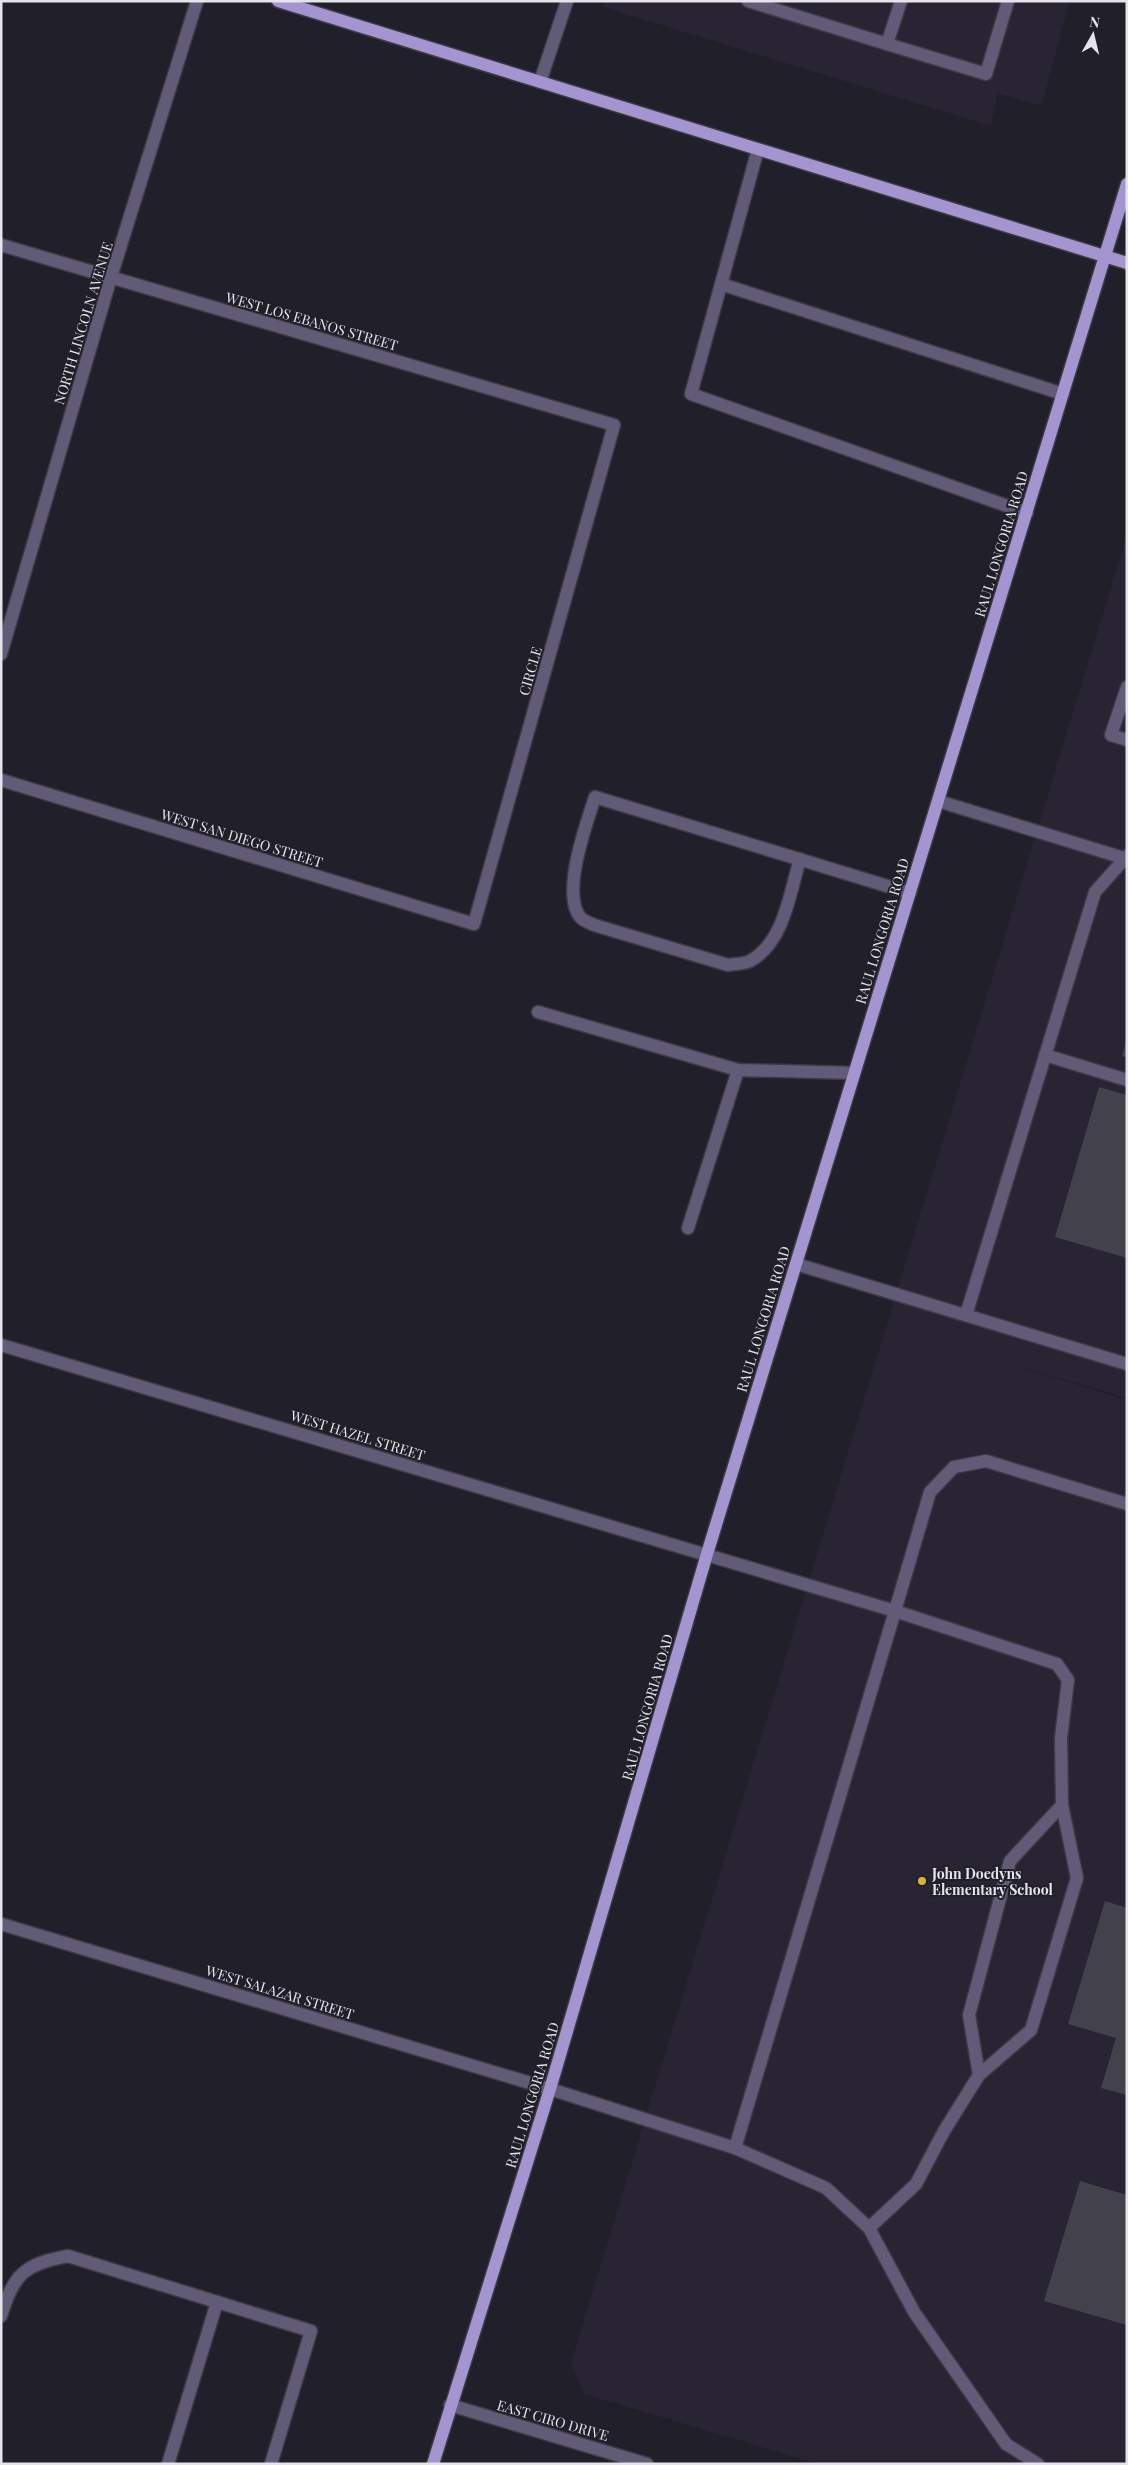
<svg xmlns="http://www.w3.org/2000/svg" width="1128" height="2465" viewBox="0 0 1128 2465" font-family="'Playfair Display',serif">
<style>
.built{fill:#282434}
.building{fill:#43414c}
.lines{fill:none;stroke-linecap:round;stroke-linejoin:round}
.minor-casing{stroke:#3c3b44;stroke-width:15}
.major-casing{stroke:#3c3b44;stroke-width:15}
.minor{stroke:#625b78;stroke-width:12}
.major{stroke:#a495d1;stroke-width:12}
.poi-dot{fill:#d6b534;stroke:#211f29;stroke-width:2}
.labels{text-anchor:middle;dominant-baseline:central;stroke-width:4;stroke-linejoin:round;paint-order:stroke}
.street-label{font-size:14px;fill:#e5e4eb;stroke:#211f29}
.poi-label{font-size:14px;font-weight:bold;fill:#e5e4eb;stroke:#211f29;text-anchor:start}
</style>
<rect width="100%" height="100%" fill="#211f29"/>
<g class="built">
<polygon points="605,1 1070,1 1041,106 998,93 991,126 603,7"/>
<polygon points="1127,535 1127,1398 1004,1362 1127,1400 1127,2464 819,2464 584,2394 571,2363"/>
</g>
<g class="building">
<polygon points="1126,1041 1127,1041 1127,1058 1122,1056"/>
<polygon points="1099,1087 1127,1095 1127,1258 1055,1237"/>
<polygon points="1105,1901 1127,1908 1127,2095 1101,2088 1116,2038 1068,2024"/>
<polygon points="1080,2181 1127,2195 1127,2325 1044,2301"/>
</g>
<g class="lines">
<defs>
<g id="minor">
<polyline points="748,1 887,44 901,1"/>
<polyline points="887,44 986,74 1008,1"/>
<polyline points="540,82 567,1"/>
<polyline points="758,149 691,394 1027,513"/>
<polyline points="1,245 614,425 474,924 1,780"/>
<polyline points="721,284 1063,394"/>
<polyline points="1,654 111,277 197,1"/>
<polyline points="1127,687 1111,735 1127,740"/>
<polyline points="938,801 1127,859"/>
<path d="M800,859C790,892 784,943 750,961C744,964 735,964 728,965L594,925C590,923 584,921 581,918C560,895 587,822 595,797L910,893"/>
<polyline points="538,1012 738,1070 854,1073"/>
<polyline points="1045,1055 1127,1080"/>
<polyline points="688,1228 738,1070"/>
<polyline points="796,1264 1127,1364"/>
<polyline points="966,1315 1095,892 1127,856"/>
<polyline points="1,1345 895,1611 930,1492 954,1467 986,1461 1127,1504"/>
<polyline points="1,1924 550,2089 735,2148 826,2188 869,2228 914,2312 1006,2444 1038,2464"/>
<polyline points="735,2148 895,1611 1057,1664 1068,1680 1061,1738 1062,1805 1077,1878 1031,2030 979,2075 969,2015 1010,1861 1062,1805"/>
<polyline points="869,2228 916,2184 944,2131 979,2075"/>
<path d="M1,2316C14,2274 24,2264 68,2256L311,2331L271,2464"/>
<polyline points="450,2405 647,2464"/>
<polyline points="168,2464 217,2302"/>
</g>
<g id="major">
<polyline points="278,1 1127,263"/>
<polyline points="433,2464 550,2089 707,1554 1127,184"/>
</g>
</defs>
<use href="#minor" class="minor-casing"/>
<use href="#major" class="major-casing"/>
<use href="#minor" class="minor"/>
<use href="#major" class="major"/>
</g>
<circle class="poi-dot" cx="922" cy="1881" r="5"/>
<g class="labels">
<g class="street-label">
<text transform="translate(312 321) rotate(16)">WEST LOS EBANOS STREET</text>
<text transform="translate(83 323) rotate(-73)">NORTH LINCOLN AVENUE</text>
<text transform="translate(1001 544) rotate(-73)">RAUL LONGORIA ROAD</text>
<text transform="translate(530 671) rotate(-74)">CIRCLE</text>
<text transform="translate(242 838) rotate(17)">WEST SAN DIEGO STREET</text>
<text transform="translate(882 931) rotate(-73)">RAUL LONGORIA ROAD</text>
<text transform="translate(763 1319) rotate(-73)">RAUL LONGORIA ROAD</text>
<text transform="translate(358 1435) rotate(17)">WEST HAZEL STREET</text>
<text transform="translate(647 1707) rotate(-74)">RAUL LONGORIA ROAD</text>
<text transform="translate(280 1992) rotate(17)">WEST SALAZAR STREET</text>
<text transform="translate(532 2095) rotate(-73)">RAUL LONGORIA ROAD</text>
<text transform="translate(553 2420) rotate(16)">EAST CIRO DRIVE</text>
</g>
<g class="poi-label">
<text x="932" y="1873">John Doedyns<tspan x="932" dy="16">Elementary School</tspan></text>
</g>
</g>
<rect width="1128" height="2465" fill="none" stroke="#e5e4eb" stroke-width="5"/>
<g transform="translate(1093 35) rotate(8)" stroke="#211f29" stroke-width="4" paint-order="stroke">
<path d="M0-4L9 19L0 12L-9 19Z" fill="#e5e4eb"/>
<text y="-8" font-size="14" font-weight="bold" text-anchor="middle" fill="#e5e4eb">N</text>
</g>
</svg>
